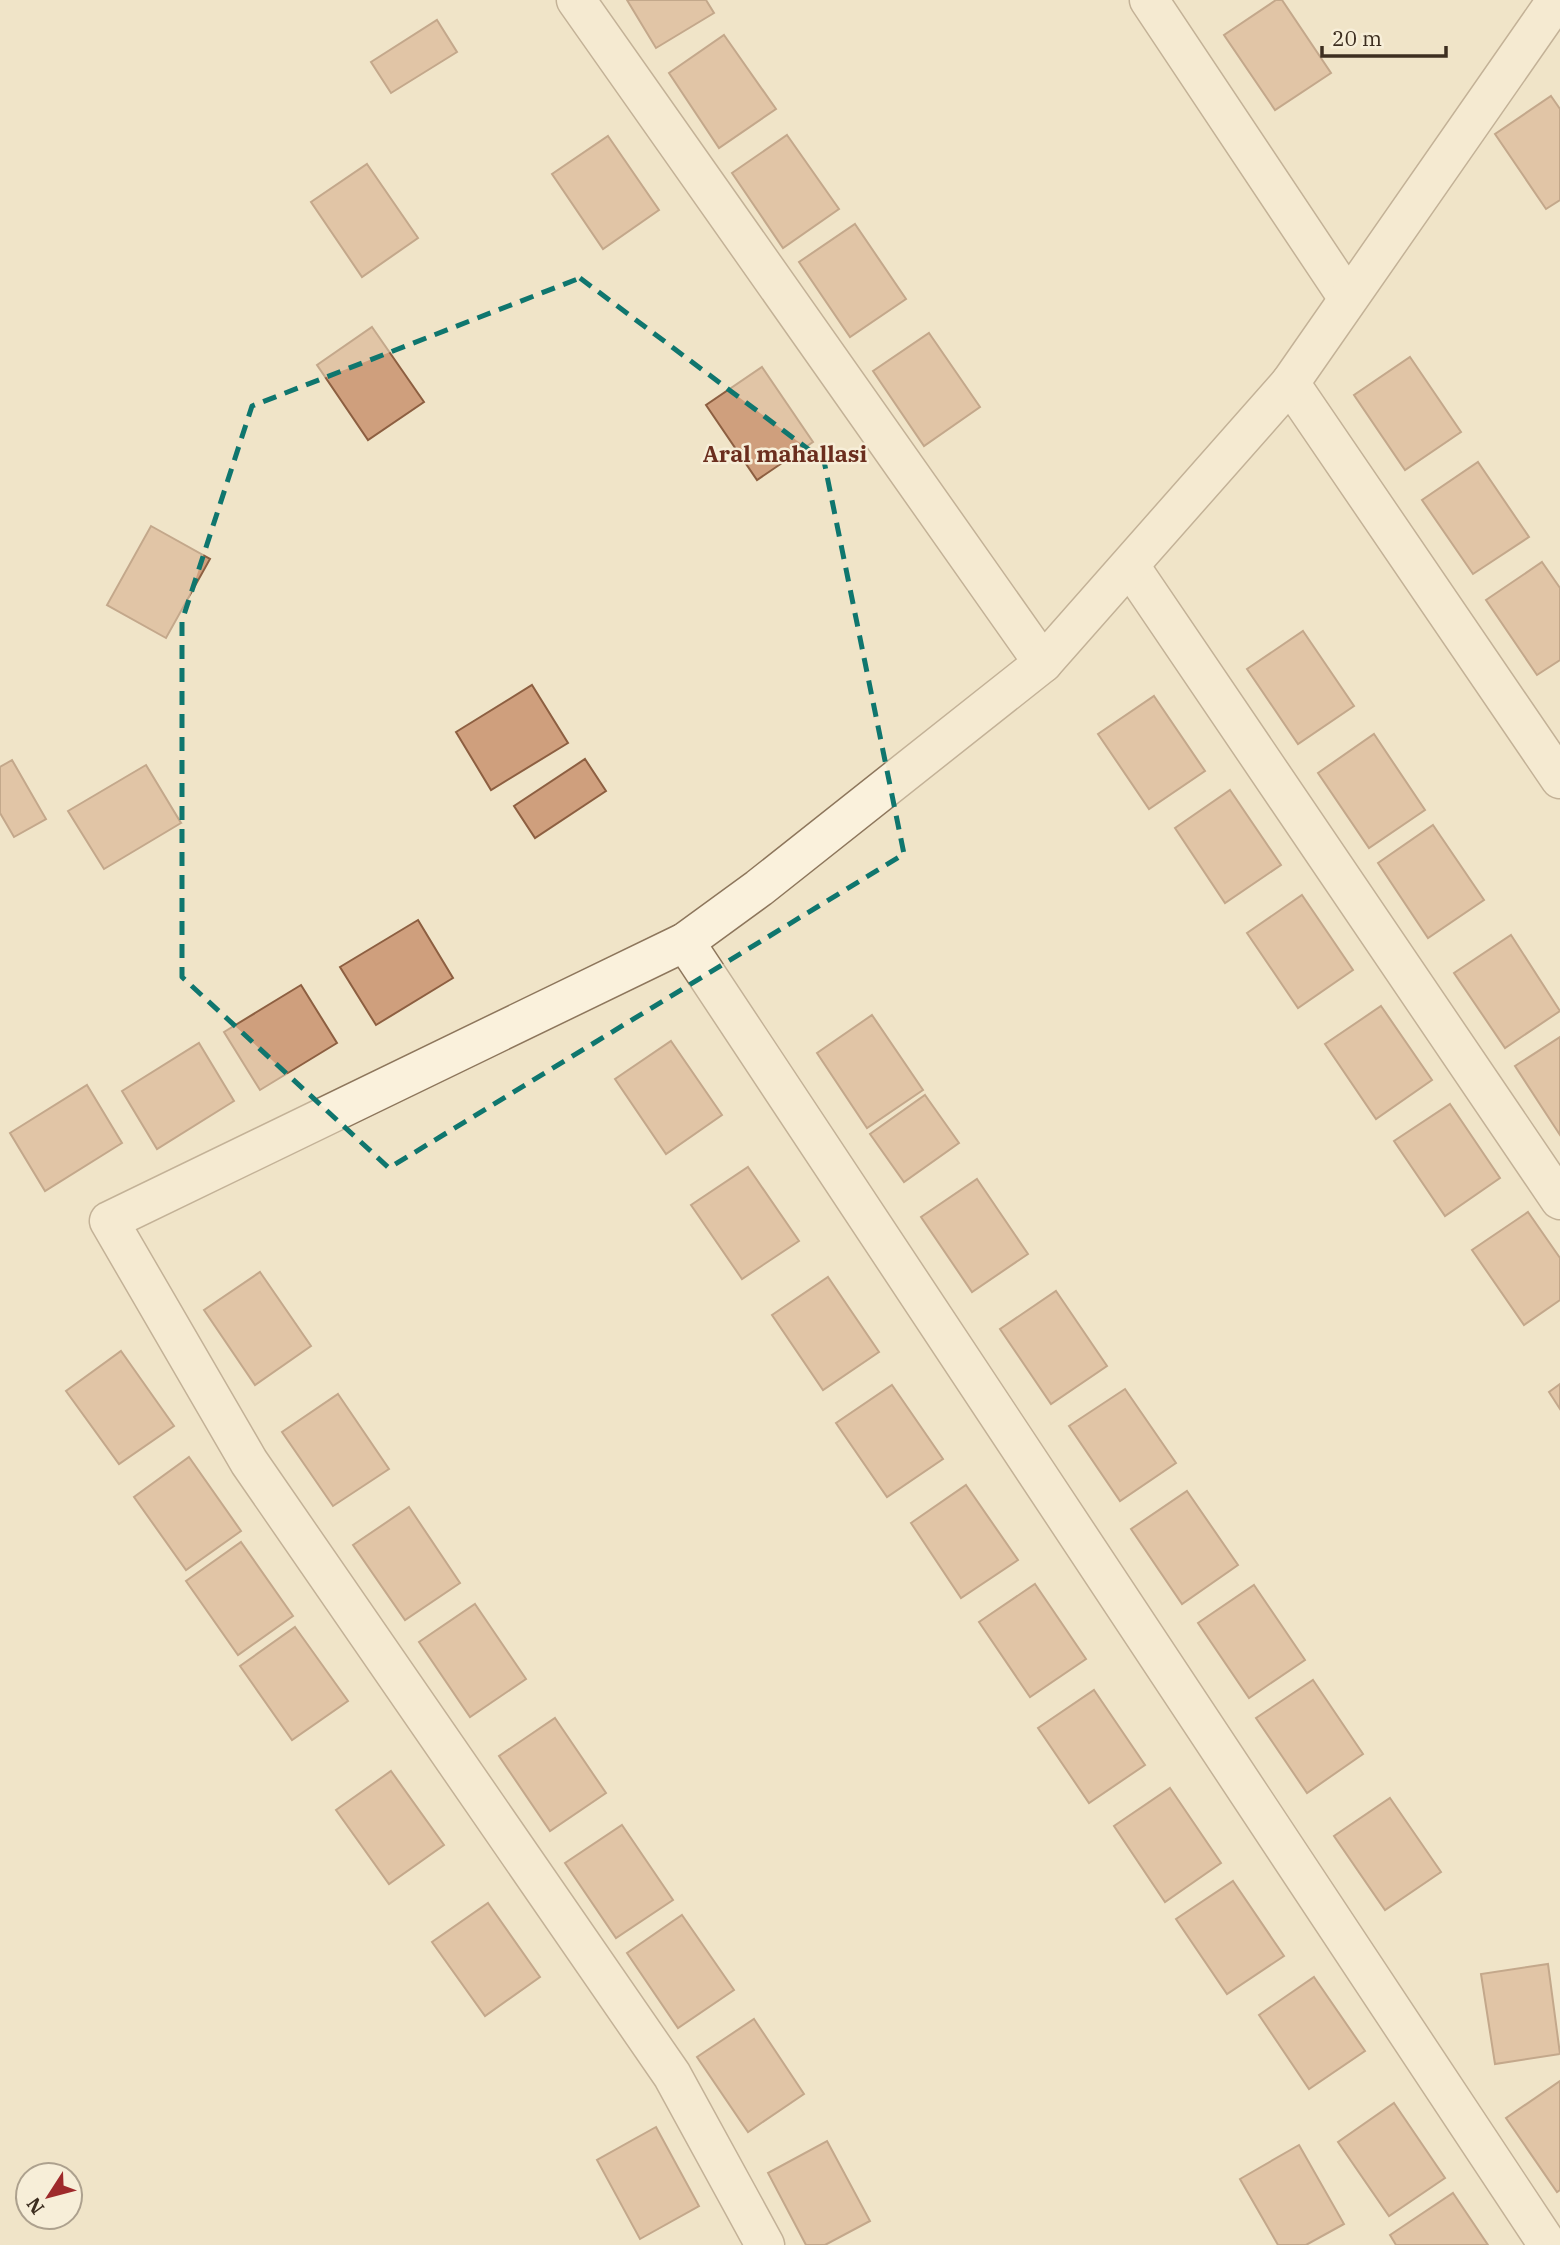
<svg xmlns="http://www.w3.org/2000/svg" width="1560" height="2245" viewBox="0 0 1560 2245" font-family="'IBM Plex Serif',serif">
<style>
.building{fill:#cf9f7d;stroke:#8d5f41;stroke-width:2}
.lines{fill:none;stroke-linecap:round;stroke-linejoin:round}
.minor-casing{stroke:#8d765c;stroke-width:41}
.minor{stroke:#faf1dc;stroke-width:38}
.marked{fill:none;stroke:#0f766e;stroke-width:5;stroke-dasharray:14 9;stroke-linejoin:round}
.labels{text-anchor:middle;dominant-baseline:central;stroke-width:5;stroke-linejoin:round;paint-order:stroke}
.neighbourhood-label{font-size:23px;font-weight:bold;fill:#6b2e1e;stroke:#f7eed8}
</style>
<rect width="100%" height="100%" fill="#f0e4c8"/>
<g class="building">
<polygon points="627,0 706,0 714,13 656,48"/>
<polygon points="1276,0 1282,0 1331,73 1275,110 1224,35"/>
<polygon points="437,20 457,52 391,93 371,62"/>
<polygon points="724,35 776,109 719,148 669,73"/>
<polygon points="1551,96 1560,109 1560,200 1546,209 1495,134"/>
<polygon points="787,135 839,209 783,248 732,173"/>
<polygon points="608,136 659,210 603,249 552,174"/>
<polygon points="367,164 418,238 362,277 311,202"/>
<polygon points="855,224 906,299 850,337 799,262"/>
<polygon points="372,327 424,402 368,440 317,365"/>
<polygon points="929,333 980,407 924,446 873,371"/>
<polygon points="1410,357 1461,432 1405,470 1354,395"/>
<polygon points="762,367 813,442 757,480 706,405"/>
<polygon points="1478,462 1529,537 1473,574 1422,500"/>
<polygon points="151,526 210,559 166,638 107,605"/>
<polygon points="1542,562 1560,588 1560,660 1537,675 1486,600"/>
<polygon points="1303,631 1354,706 1298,744 1247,669"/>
<polygon points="532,685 568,743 491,790 456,732"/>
<polygon points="1154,696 1205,771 1149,809 1098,734"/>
<polygon points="1374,734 1425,810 1369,848 1318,773"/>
<polygon points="585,759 606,791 535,838 514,806"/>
<polygon points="12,760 46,819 14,837 0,813 0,767"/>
<polygon points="146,765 181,823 104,869 68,811"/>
<polygon points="1230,790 1281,865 1225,903 1175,828"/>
<polygon points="1433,825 1484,900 1428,938 1378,863"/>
<polygon points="1302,895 1353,970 1298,1008 1247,933"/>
<polygon points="418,920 453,978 376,1025 340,967"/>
<polygon points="1511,935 1560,1011 1505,1048 1454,973"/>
<polygon points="301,985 337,1043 260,1090 224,1032"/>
<polygon points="1381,1006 1432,1080 1376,1119 1325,1044"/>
<polygon points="872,1015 923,1090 867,1128 817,1053"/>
<polygon points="1560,1037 1560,1135 1515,1066"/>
<polygon points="671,1041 722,1115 666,1154 615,1079"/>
<polygon points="199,1043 234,1101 157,1149 122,1091"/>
<polygon points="87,1085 122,1143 45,1191 10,1133"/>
<polygon points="925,1095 959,1143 904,1182 870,1134"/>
<polygon points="1450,1104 1500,1178 1445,1216 1394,1141"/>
<polygon points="748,1167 799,1241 742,1279 691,1205"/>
<polygon points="977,1179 1028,1254 972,1292 921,1217"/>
<polygon points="1528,1212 1560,1258 1560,1300 1524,1325 1472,1250"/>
<polygon points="260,1272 311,1346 255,1385 204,1310"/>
<polygon points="828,1277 879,1352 823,1390 772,1315"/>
<polygon points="1056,1291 1107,1366 1051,1404 1000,1329"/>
<polygon points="121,1351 174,1426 119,1464 66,1391"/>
<polygon points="1560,1384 1560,1409 1549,1392"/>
<polygon points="892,1385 943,1459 887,1497 836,1423"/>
<polygon points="1125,1389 1176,1463 1120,1501 1069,1426"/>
<polygon points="338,1394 389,1469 333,1506 282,1432"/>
<polygon points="189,1457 241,1531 186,1570 134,1497"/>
<polygon points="966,1485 1018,1560 961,1598 911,1523"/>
<polygon points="1187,1491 1238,1565 1182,1604 1131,1529"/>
<polygon points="409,1507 460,1583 405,1620 353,1545"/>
<polygon points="241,1542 293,1616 238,1655 186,1581"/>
<polygon points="1035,1584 1086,1659 1030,1697 979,1622"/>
<polygon points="1254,1585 1305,1660 1249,1698 1198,1623"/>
<polygon points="475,1604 526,1679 470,1717 419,1642"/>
<polygon points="295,1627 348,1701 292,1740 240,1666"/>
<polygon points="1313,1680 1363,1754 1307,1793 1256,1718"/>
<polygon points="1094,1690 1145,1765 1089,1803 1038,1728"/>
<polygon points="555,1718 606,1793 550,1831 499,1756"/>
<polygon points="391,1771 444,1845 389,1884 336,1810"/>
<polygon points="1170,1788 1221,1863 1165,1902 1114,1826"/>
<polygon points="1390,1798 1441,1872 1385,1910 1334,1836"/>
<polygon points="622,1825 673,1900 616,1938 565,1863"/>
<polygon points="1233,1881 1284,1956 1227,1994 1176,1919"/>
<polygon points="488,1903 540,1977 485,2016 432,1942"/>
<polygon points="682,1915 734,1990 678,2028 627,1953"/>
<polygon points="1548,1964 1560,2054 1495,2064 1481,1974"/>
<polygon points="1314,1977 1365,2051 1309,2089 1259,2015"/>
<polygon points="754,2019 804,2094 748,2132 697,2057"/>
<polygon points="1560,2081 1560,2190 1557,2192 1506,2118"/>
<polygon points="1394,2103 1445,2178 1389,2216 1338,2142"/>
<polygon points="656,2127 699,2206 640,2239 597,2160"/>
<polygon points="827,2141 870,2221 825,2245 806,2245 768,2173"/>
<polygon points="1299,2145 1344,2224 1306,2245 1278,2245 1240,2179"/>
<polygon points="1453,2193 1488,2245 1396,2245 1390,2235"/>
</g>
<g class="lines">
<defs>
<g id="minor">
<polyline points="576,0 1043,663"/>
<polyline points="1149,0 1347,297"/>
<polyline points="1290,383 1560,779"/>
<polyline points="1130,566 1560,1200"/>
<polyline points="685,942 1548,2245"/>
<polyline points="765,2245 672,2075 249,1462 109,1221 685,942 759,888 1043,663 1290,383 1551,8 1560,0"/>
</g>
</defs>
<use href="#minor" class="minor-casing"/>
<use href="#minor" class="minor"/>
</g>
<path d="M0 0H1560V2245H0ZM580,278L824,461L904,854L389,1168L182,977V621L252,406Z" fill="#f0e4c8" fill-opacity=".55" fill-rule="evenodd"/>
<path class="marked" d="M580,278L824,461L904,854L389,1168L182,977V621L252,406Z"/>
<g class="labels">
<g class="neighbourhood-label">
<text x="785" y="453">Aral mahallasi</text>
</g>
</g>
<g transform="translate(49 2196) rotate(234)"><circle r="33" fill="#f7eed8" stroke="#ada18e" stroke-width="2"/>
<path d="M0-5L12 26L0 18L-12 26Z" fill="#9e2a2b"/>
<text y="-10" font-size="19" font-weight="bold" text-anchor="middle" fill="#3d2e20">N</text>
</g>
<path d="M1322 46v10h124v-10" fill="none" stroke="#3d2e20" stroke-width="3.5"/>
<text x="1332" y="46" font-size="21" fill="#3d2e20" stroke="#f7eed8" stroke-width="5" paint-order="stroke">20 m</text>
</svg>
